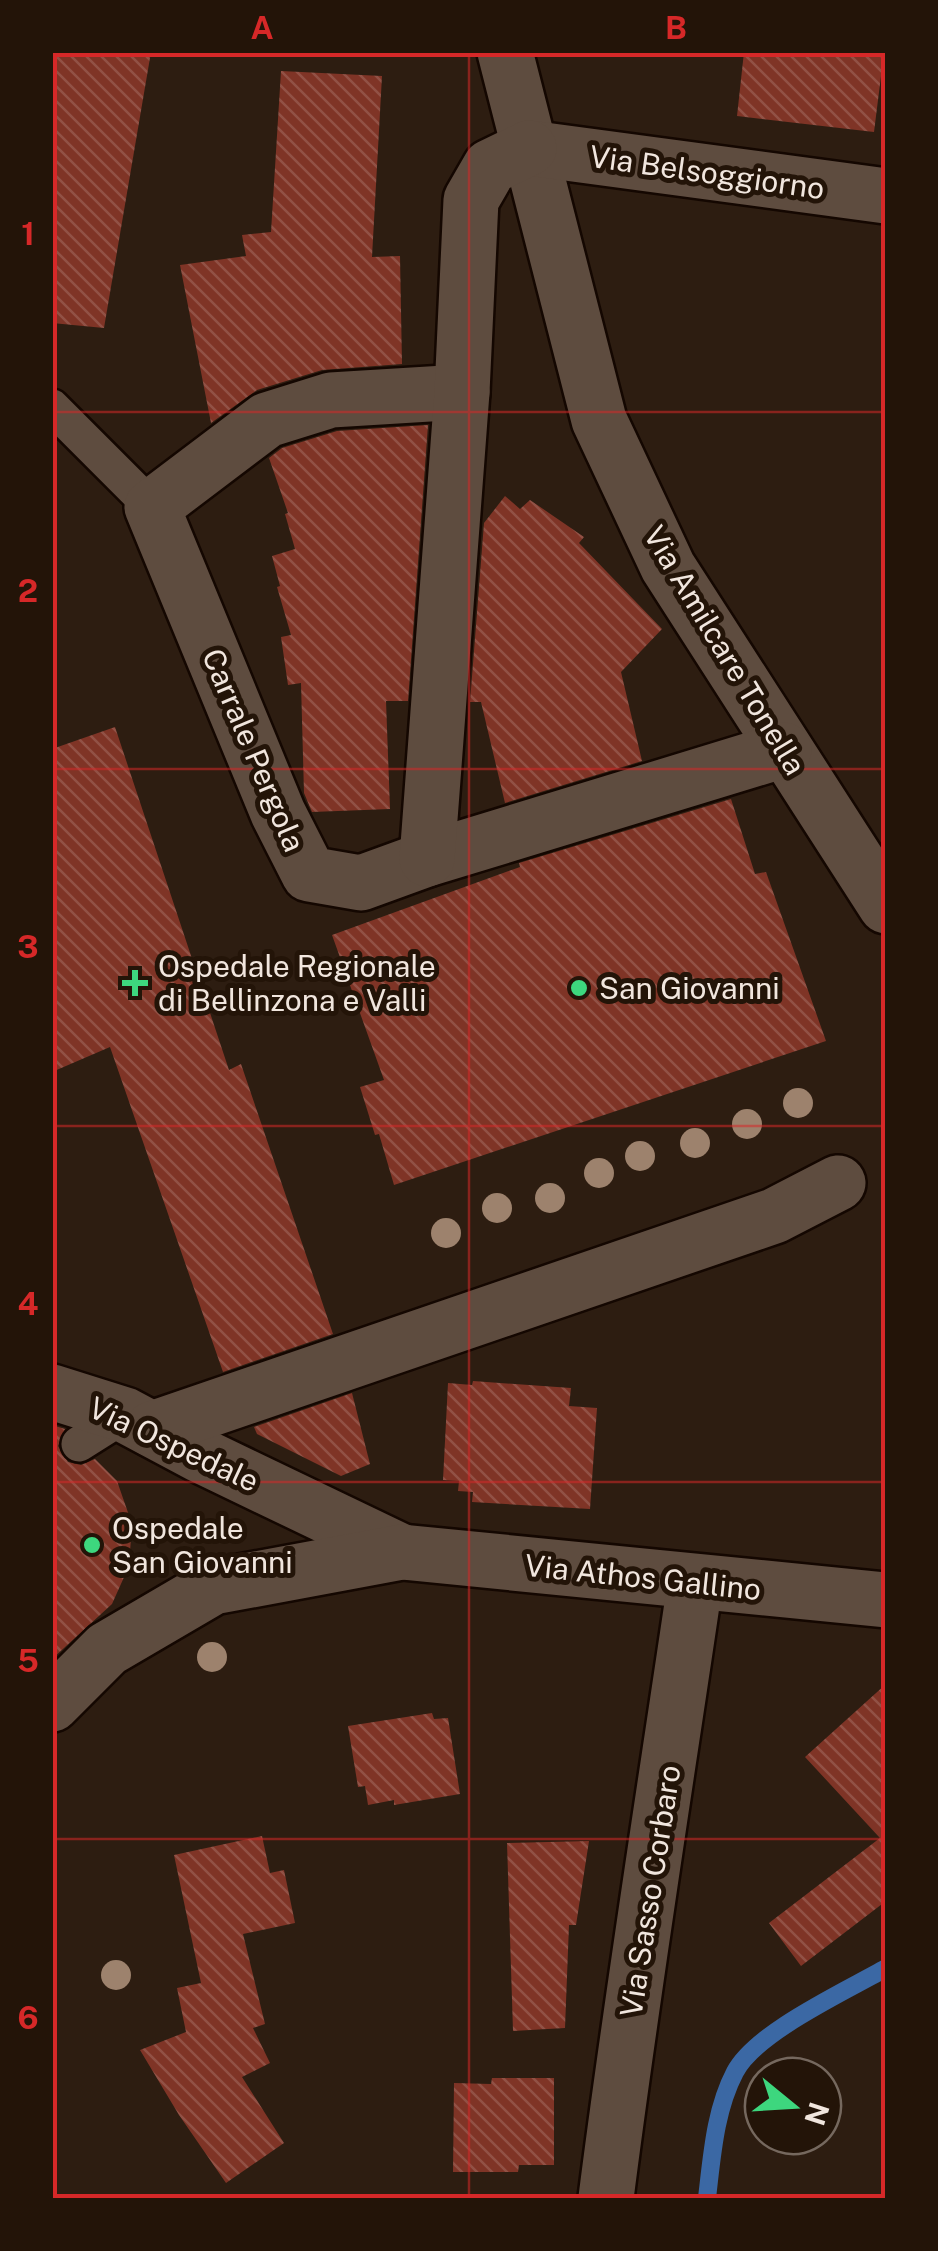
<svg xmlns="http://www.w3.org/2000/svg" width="938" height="2251" viewBox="0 0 938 2251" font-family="'Public Sans',sans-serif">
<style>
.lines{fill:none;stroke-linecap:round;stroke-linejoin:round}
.stream{stroke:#3b68a4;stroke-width:18}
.building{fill:url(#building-back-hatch)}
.lane-casing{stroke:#140701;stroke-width:40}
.street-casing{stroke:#140701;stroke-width:60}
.lane{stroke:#5e4c3f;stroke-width:35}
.street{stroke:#5e4c3f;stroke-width:55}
.tree{fill:#9d826d}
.grid{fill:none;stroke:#d62828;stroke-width:2.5;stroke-opacity:0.55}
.poi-dot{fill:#3dd77e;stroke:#231408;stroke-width:4}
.labels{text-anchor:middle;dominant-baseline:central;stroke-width:10;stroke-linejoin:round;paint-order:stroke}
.street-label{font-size:30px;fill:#f1e6de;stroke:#231408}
.poi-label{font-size:30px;fill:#f1e6de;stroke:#231408;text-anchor:start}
.neatline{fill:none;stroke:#d62828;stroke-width:4}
.grid-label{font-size:32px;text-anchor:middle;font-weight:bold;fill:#d62828}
</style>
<defs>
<pattern id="building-back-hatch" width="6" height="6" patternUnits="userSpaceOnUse" patternTransform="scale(2.5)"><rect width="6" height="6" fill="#7f3426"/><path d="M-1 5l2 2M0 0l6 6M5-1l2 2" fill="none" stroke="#925145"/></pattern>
</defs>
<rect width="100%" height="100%" fill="#2d1d11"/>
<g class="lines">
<path class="stream" d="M707,2198C712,2156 715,2110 735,2072C756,2032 846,1991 886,1968"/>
</g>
<g class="building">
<polygon points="52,52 151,52 104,328 52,323"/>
<polygon points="744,52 884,52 874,132 737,116"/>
<polygon points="281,71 382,76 372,257 400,256 402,364 322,370 257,390 211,423 180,265 246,256 242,235 271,232"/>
<polygon points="428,425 408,701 386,701 390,809 312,812 304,793 301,683 288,685 281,637 291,635 277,587 280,586 272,556 295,549 285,514 288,513 269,458 282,448 337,431"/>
<polygon points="505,496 520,509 530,500 584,537 579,543 662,629 621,672 642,761 505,803 481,702 470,702 484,523"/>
<polygon points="115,727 229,1070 241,1064 333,1334 223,1372 110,1047 52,1072 52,749"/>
<polygon points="731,799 755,874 766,872 826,1041 394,1185 379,1134 375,1135 360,1087 384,1080 332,935 520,867 519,863"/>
<polygon points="473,1381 571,1388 569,1406 597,1408 590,1509 472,1502 473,1492 458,1491 459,1481 443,1480 448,1383 472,1385"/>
<polygon points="352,1393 370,1464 341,1476 257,1434 254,1427"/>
<polygon points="52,1425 65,1429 58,1446 68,1462 81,1465 95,1459 117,1481 132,1524 129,1566 112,1604 52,1659"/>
<polygon points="886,1684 886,1901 801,1966 769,1923 880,1838 805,1757"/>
<polygon points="432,1713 434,1719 448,1718 460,1794 394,1805 394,1800 368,1805 365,1786 358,1787 348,1726"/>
<polygon points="262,1836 270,1873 284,1870 295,1923 243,1934 265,2024 253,2028 270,2063 242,2077 284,2143 226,2183 179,2115 140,2050 186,2032 177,1988 201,1983 174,1855"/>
<polygon points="589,1841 576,1925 569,1925 565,2028 513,2031 507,1843"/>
<polygon points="492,2078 554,2078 554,2165 519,2165 518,2172 453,2172 454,2083 491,2084"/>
</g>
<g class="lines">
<defs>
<g id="lane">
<polyline points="52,407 152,507"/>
<polyline points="79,1444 125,1415"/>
</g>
<g id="street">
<polyline points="505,52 599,420 668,567 886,906"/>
<polyline points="529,148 886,196"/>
<polyline points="462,392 331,400 267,420 152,507 278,813 309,874 361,883 427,859 784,750"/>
<polyline points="427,859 462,392 471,200 490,167 529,148"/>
<polyline points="52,1392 125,1415 200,1455 402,1552"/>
<polyline points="152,1429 774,1216 838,1183"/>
<polyline points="52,1704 107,1649 213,1587 402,1552 886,1600"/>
<path d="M606,2198C632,1993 665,1788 695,1584"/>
</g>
</defs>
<use href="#lane" class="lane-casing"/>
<use href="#street" class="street-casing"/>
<use href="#lane" class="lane"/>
<use href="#street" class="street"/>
</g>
<g class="tree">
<circle cx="798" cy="1103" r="15"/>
<circle cx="747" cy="1124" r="15"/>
<circle cx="695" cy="1143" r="15"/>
<circle cx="640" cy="1156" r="15"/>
<circle cx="599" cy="1173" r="15"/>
<circle cx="550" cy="1198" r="15"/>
<circle cx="497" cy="1208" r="15"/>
<circle cx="446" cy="1233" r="15"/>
<circle cx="212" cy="1657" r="15"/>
<circle cx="116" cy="1975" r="15"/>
</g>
<path class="grid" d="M469,52V2198M52,412H886M52,769H886M52,1126H886M52,1482H886M52,1839H886"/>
<g class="poi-dot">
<path d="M130 968h10v10h10v10h-10v10h-10v-10h-10v-10h10z"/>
<circle cx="579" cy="988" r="10"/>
<circle cx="92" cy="1545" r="10"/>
</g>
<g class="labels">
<g class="street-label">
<text transform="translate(707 172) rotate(8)">Via Belsoggiorno</text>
<text transform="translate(725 650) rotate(59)">Via Amilcare Tonella</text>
<text transform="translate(254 750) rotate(67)">Carrale Pergola</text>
<text transform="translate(174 1444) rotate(25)">Via Ospedale</text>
<text transform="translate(643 1577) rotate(6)">Via Athos Gallino</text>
<text transform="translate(650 1891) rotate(-81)">Via Sasso Corbaro</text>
</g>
<g class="poi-label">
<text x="158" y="966">Ospedale Regionale<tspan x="158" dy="34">di Bellinzona e Valli</tspan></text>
<text x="599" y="988">San Giovanni</text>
<text x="112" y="1528">Ospedale<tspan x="112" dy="34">San Giovanni</tspan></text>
</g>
</g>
<rect width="938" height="2251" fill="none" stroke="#231408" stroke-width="110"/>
<g transform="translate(793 2106) rotate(108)"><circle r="48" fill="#231408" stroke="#75685e" stroke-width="2.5"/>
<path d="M0-8L18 38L0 25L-18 38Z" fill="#3dd77e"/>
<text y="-15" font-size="28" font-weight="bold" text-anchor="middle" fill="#f1e6de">N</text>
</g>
<rect x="55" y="55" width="828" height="2141" class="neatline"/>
<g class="grid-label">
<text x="262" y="39">A</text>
<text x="676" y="39">B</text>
<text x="28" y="245">1</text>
<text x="28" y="602">2</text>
<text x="28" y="958">3</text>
<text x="28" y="1315">4</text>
<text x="28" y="1672">5</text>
<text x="28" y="2029">6</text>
</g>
</svg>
